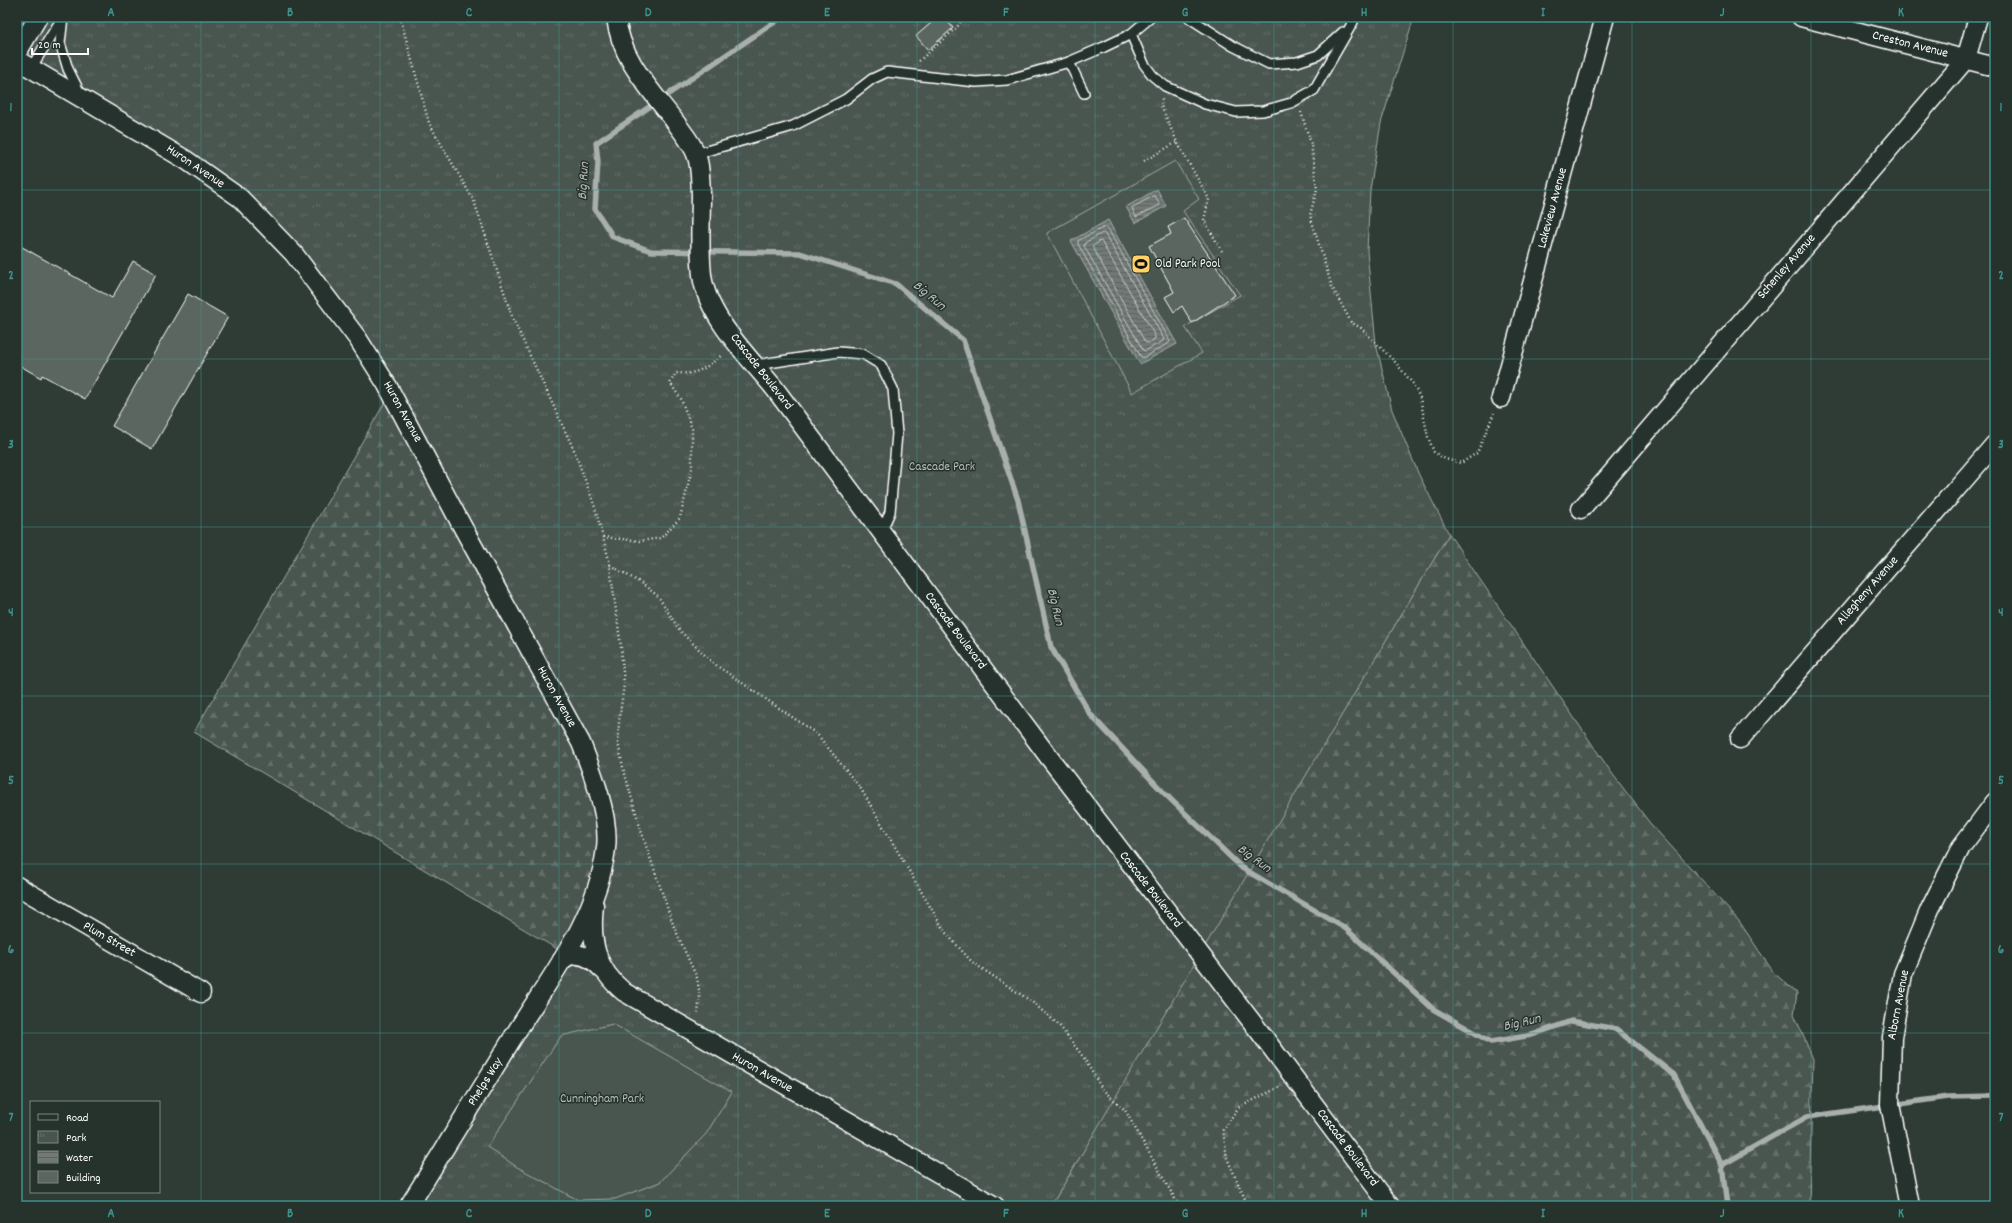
<svg xmlns="http://www.w3.org/2000/svg" width="2012" height="1223" viewBox="0 0 2012 1223" font-family="Dekko,sans-serif">
<style>
.forest{fill:url(#forest-firs);stroke:#a4aaa7}
.park{fill:url(#park-tufts);stroke:#a4aaa7}
.pitch{fill:#4a544f;stroke:#a4aaa7}
.water{fill:url(#water-rules);stroke:#a9afac}
.lines{fill:none;stroke-linecap:round;stroke-linejoin:round}
.shore{stroke:#c6c9c8;stroke-width:1}
.stream{stroke:#a9afac;stroke-width:5.5}
.building{fill:#5b6661;stroke:#fff}
.lane-casing{stroke:#fff;stroke-width:12}
.street-casing{stroke:#fff;stroke-width:21}
.path{stroke:#fff;stroke-width:2.5;stroke-dasharray:1 3;stroke-linecap:butt}
.lane{stroke:#26332d;stroke-width:9}
.street{stroke:#26332d;stroke-width:18}
.grid{fill:none;stroke:#3f918b;stroke-width:1;stroke-opacity:0.55}
.labels{text-anchor:middle;dominant-baseline:central;stroke-width:3;stroke-linejoin:round;paint-order:stroke}
.street-label{font-size:13px;fill:#fff;stroke:#26332d}
.poi-label{font-size:13px;fill:#fff;stroke:#26332d;text-anchor:start}
.park-label{font-size:13px;fill:#b7bbb9;stroke:#26332d}
.water-label{font-size:14px;font-style:italic;fill:#b8bcba;stroke:#26332d}
.neatline{fill:none;stroke:#3f918b;stroke-width:1.5}
.grid-label{font-size:13px;text-anchor:middle;font-weight:bold;fill:#3f918b}
</style>
<defs>
<pattern id="forest-firs" width="22" height="20" patternUnits="userSpaceOnUse"><rect width="22" height="20" fill="#4a544f"/><path d="M5 1l3.5 6h-7zM16 11l3.5 6h-7z" fill="#656e69"/></pattern>
<pattern id="park-tufts" width="24" height="20" patternUnits="userSpaceOnUse"><rect width="24" height="20" fill="#4a544f"/><path d="M3 7l-1-3M5 7V3M7 7l1-3M15 17l-1-3M17 17v-4M19 17l1-3" fill="none" stroke="#656e69"/></pattern>
<pattern id="water-rules" width="6" height="5" patternUnits="userSpaceOnUse"><rect width="6" height="5" fill="#707975"/><path d="M0 2.5h6" fill="none" stroke="#5e6260"/></pattern>
</defs>
<rect width="100%" height="100%" fill="#2f3b35"/>
<filter id="ink" filterUnits="userSpaceOnUse"><feTurbulence type="fractalNoise" baseFrequency=".025" numOctaves="2"/><feDisplacementMap in="SourceGraphic" scale="8" xChannelSelector="R" yChannelSelector="G"/><feConvolveMatrix kernelMatrix="1 2 1 2 8 2 1 2 1" color-interpolation-filters="sRGB"/></filter>
<g filter="url(#ink)">
<g class="forest">
<polygon points="392,390 581,743 606,847 562,952 194,732"/>
<polygon points="1449,534 1611,772 1649,822 1739,921 1774,973 1797,993 1794,1014 1813,1059 1809,1206 1051,1206 1199,953"/>
</g>
<polygon class="park" points="38,17 1414,17 1381,123 1370,190 1367,251 1376,344 1392,410 1419,475 1449,534 1051,1206 409,1206 563,957 597,955 606,847 595,777 387,385 240,198 17,53"/>
<g class="pitch">
<polygon points="1175,161 1199,199 1183,211 1240,295 1185,327 1202,353 1132,393 1047,233"/>
<polygon points="613,1024 732,1092 706,1134 660,1182 615,1199 578,1200 517,1167 487,1147 561,1036"/>
</g>
<g class="water">
<polygon points="1157,189 1166,206 1135,223 1126,207"/>
<polygon points="1108,220 1177,344 1140,364 1071,241"/>
</g>
<g class="lines">
<g class="shore">
<polygon points="1154,196 1156,197 1160,205 1136,217 1132,208"/>
<polygon points="1105,227 1107,227 1170,341 1169,343 1143,358 1141,357 1078,244 1078,241"/>
<polygon points="1103,233 1105,234 1164,339 1163,341 1145,351 1143,350 1084,246 1085,243"/>
<polygon points="1101,241 1155,336 1155,339 1148,343 1145,342 1093,248 1093,246"/>
</g>
<g class="stream">
<polyline points="782,17 596,143 598,162 595,209 613,237 651,251 800,253 896,284 963,340 1018,500 1051,647 1090,714 1163,792 1242,868 1345,928 1433,1009 1491,1042 1532,1035 1571,1021 1616,1029 1674,1075 1722,1165 1727,1206"/>
<polyline points="1722,1165 1807,1117 1948,1097 1995,1096"/>
</g>
</g>
<g class="building">
<polygon points="938,17 944,17 953,28 928,50 916,36"/>
<polygon points="1184,218 1235,295 1192,323 1182,306 1174,312 1165,297 1174,292 1149,246 1171,234 1168,227"/>
<polygon points="17,244 112,298 133,261 156,274 85,399 42,375 41,378 17,364"/>
<polygon points="188,294 228,317 152,449 112,426"/>
</g>
<g class="lines">
<defs>
<g id="lane">
<polyline points="63,17 60,43 68,69 80,93"/>
<polyline points="1188,17 1233,46 1269,64 1297,62 1318,55 1343,32"/>
<polyline points="1131,34 1144,64 1153,76 1165,86 1205,104 1236,112 1263,111 1291,103 1314,90 1353,22"/>
<polyline points="1069,62 1084,93"/>
<polyline points="31,68 61,20"/>
<polyline points="696,154 793,126 846,99 872,79 887,72 976,82 1007,80 1069,62 1104,47 1131,34 1151,17"/>
<polyline points="756,365 838,352 863,354 881,365 893,389 897,434 890,512 881,532"/>
</g>
<g id="street">
<path d="M616,17C620,59 652,91 676,123C683,133 692,143 696,154C701,166 700,181 701,193C701,220 699,248 702,275C707,317 749,357 775,389L1048,756L1259,1031L1390,1206"/>
<polyline points="1801,17 1995,67"/>
<polyline points="17,53 38,17"/>
<path d="M17,60L186,160L240,198L294,254L358,339L387,385L462,526L581,743C592,771 610,817 606,848C598,916 552,975 517,1031C481,1090 445,1148 409,1206"/>
<polyline points="1501,398 1605,17"/>
<polyline points="1581,509 1966,59 1978,17"/>
<polyline points="1740,739 1995,444"/>
<polyline points="17,886 201,993"/>
<path d="M594,905C590,941 595,968 624,992L995,1206"/>
<path d="M562,960C577,948 592,958 603,970"/>
<polyline points="1910,1206 1890,1104 1892,1037 1903,974 1930,909 1961,847 1995,802"/>
</g>
</defs>
<use href="#lane" class="lane-casing"/>
<use href="#street" class="street-casing"/>
<g class="path">
<polyline points="400,17 429,123 474,201 513,319 574,450 594,504 609,560 621,647 624,684 619,722 618,743 623,767 642,834 674,927 697,978 700,996 698,1013"/>
<polyline points="919,61 957,27 964,17"/>
<polyline points="1162,99 1161,106 1177,142"/>
<polyline points="1301,112 1311,144 1317,189 1310,215 1332,287 1351,322 1361,328 1395,362 1414,385 1420,398 1428,437 1434,452 1445,459 1461,463 1477,453 1494,413"/>
<polyline points="1144,161 1177,142 1209,199 1204,220 1223,253"/>
<path d="M603,537L640,541L661,538L680,518L692,468V429L681,399L670,383L676,373C698,375 706,368 723,354"/>
<polyline points="610,565 641,583 658,596 680,631 713,663 817,734 861,789 945,932 972,962 1032,1002 1059,1025 1084,1058 1102,1089 1125,1110 1179,1206"/>
<polyline points="1248,1206 1227,1158 1223,1130 1238,1108 1279,1087"/>
</g>
<use href="#lane" class="lane"/>
<use href="#street" class="street"/>
</g>
</g>
<path class="grid" d="M201,17V1206M380,17V1206M559,17V1206M738,17V1206M917,17V1206M1095,17V1206M1274,17V1206M1453,17V1206M1632,17V1206M1811,17V1206M17,190H1995M17,359H1995M17,527H1995M17,696H1995M17,864H1995M17,1033H1995"/>
<defs>
<symbol id="stadium-square" viewBox="-11 -11 22 22"><rect x="-9" y="-9" width="18" height="18" rx="4" fill="#ffd166" stroke="#26332d"/><path d="M0-5a6.5 5 0 1 0 0 10a6.5 5 0 1 0 0-10ZM-3.5-1.8h7v3.6h-7Z" fill="#111"/></symbol>
</defs>
<g fill-rule="evenodd">
<use href="#stadium-square" x="1130" y="253" width="22" height="22"/>
</g>
<g class="labels">
<g class="street-label">
<text transform="translate(1910 45) rotate(14)">Creston Avenue</text>
<text transform="translate(195 167) rotate(34)">Huron Avenue</text>
<text transform="translate(1553 208) rotate(-75)">Lakeview Avenue</text>
<text transform="translate(1787 267) rotate(-49)">Schenley Avenue</text>
<text transform="translate(761 372) rotate(52)">Cascade Boulevard</text>
<text transform="translate(402 412) rotate(61)">Huron Avenue</text>
<text transform="translate(1868 591) rotate(-49)">Allegheny Avenue</text>
<text transform="translate(955 631) rotate(53)">Cascade Boulevard</text>
<text transform="translate(556 697) rotate(61)">Huron Avenue</text>
<text transform="translate(1150 890) rotate(52)">Cascade Boulevard</text>
<text transform="translate(109 940) rotate(30)">Plum Street</text>
<text transform="translate(1899 1005) rotate(-79)">Alborn Avenue</text>
<text transform="translate(762 1073) rotate(30)">Huron Avenue</text>
<text transform="translate(486 1082) rotate(-58)">Phelps Way</text>
<text transform="translate(1347 1148) rotate(53)">Cascade Boulevard</text>
</g>
<g class="poi-label">
<text x="1155" y="264">Old Park Pool</text>
</g>
<g class="park-label">
<text x="942" y="467">Cascade Park</text>
<text x="602" y="1099">Cunningham Park</text>
</g>
<g class="water-label">
<text transform="translate(584 181) rotate(-87)">Big Run</text>
<text transform="translate(929 296) rotate(40)">Big Run</text>
<text transform="translate(1055 607) rotate(77)">Big Run</text>
<text transform="translate(1254 859) rotate(36)">Big Run</text>
<text transform="translate(1522 1023) rotate(-13)">Big Run</text>
</g>
</g>
<rect width="2012" height="1223" fill="none" stroke="#26332d" stroke-width="44"/>
<rect x="30" y="1101" width="130" height="92" fill="#26332d" stroke="#7d8581"/>
<rect x="38" y="1114" width="20" height="6" fill="#26332d" stroke="#7d8581"/>
<text x="66" y="1121" font-size="12" fill="#ffffff">Road</text>
<rect x="38" y="1131" width="20" height="12" fill="url(#park-tufts)" stroke="#7d8581"/>
<text x="66" y="1141" font-size="12" fill="#ffffff">Park</text>
<rect x="38" y="1151" width="20" height="12" fill="url(#water-rules)" stroke="#7d8581"/>
<text x="66" y="1161" font-size="12" fill="#ffffff">Water</text>
<rect x="38" y="1171" width="20" height="12" fill="#5b6661" stroke="#7d8581"/>
<text x="66" y="1181" font-size="12" fill="#ffffff">Building</text>
<path d="M32 48v6h56v-6" fill="none" stroke="#ffffff" stroke-width="2"/>
<text x="38" y="48" font-size="12" fill="#ffffff" stroke="#26332d" stroke-width="3" paint-order="stroke">20 m</text>
<rect x="22" y="22" width="1968" height="1179" class="neatline"/>
<g class="grid-label">
<text x="111" y="16">A</text>
<text x="290" y="16">B</text>
<text x="469" y="16">C</text>
<text x="648" y="16">D</text>
<text x="827" y="16">E</text>
<text x="1006" y="16">F</text>
<text x="1185" y="16">G</text>
<text x="1364" y="16">H</text>
<text x="1543" y="16">I</text>
<text x="1722" y="16">J</text>
<text x="1901" y="16">K</text>
<text x="11" y="111">1</text>
<text x="2001" y="111">1</text>
<text x="11" y="279">2</text>
<text x="2001" y="279">2</text>
<text x="11" y="448">3</text>
<text x="2001" y="448">3</text>
<text x="11" y="616">4</text>
<text x="2001" y="616">4</text>
<text x="11" y="784">5</text>
<text x="2001" y="784">5</text>
<text x="11" y="953">6</text>
<text x="2001" y="953">6</text>
<text x="11" y="1121">7</text>
<text x="2001" y="1121">7</text>
<text x="111" y="1217">A</text>
<text x="290" y="1217">B</text>
<text x="469" y="1217">C</text>
<text x="648" y="1217">D</text>
<text x="827" y="1217">E</text>
<text x="1006" y="1217">F</text>
<text x="1185" y="1217">G</text>
<text x="1364" y="1217">H</text>
<text x="1543" y="1217">I</text>
<text x="1722" y="1217">J</text>
<text x="1901" y="1217">K</text>
</g>
</svg>
